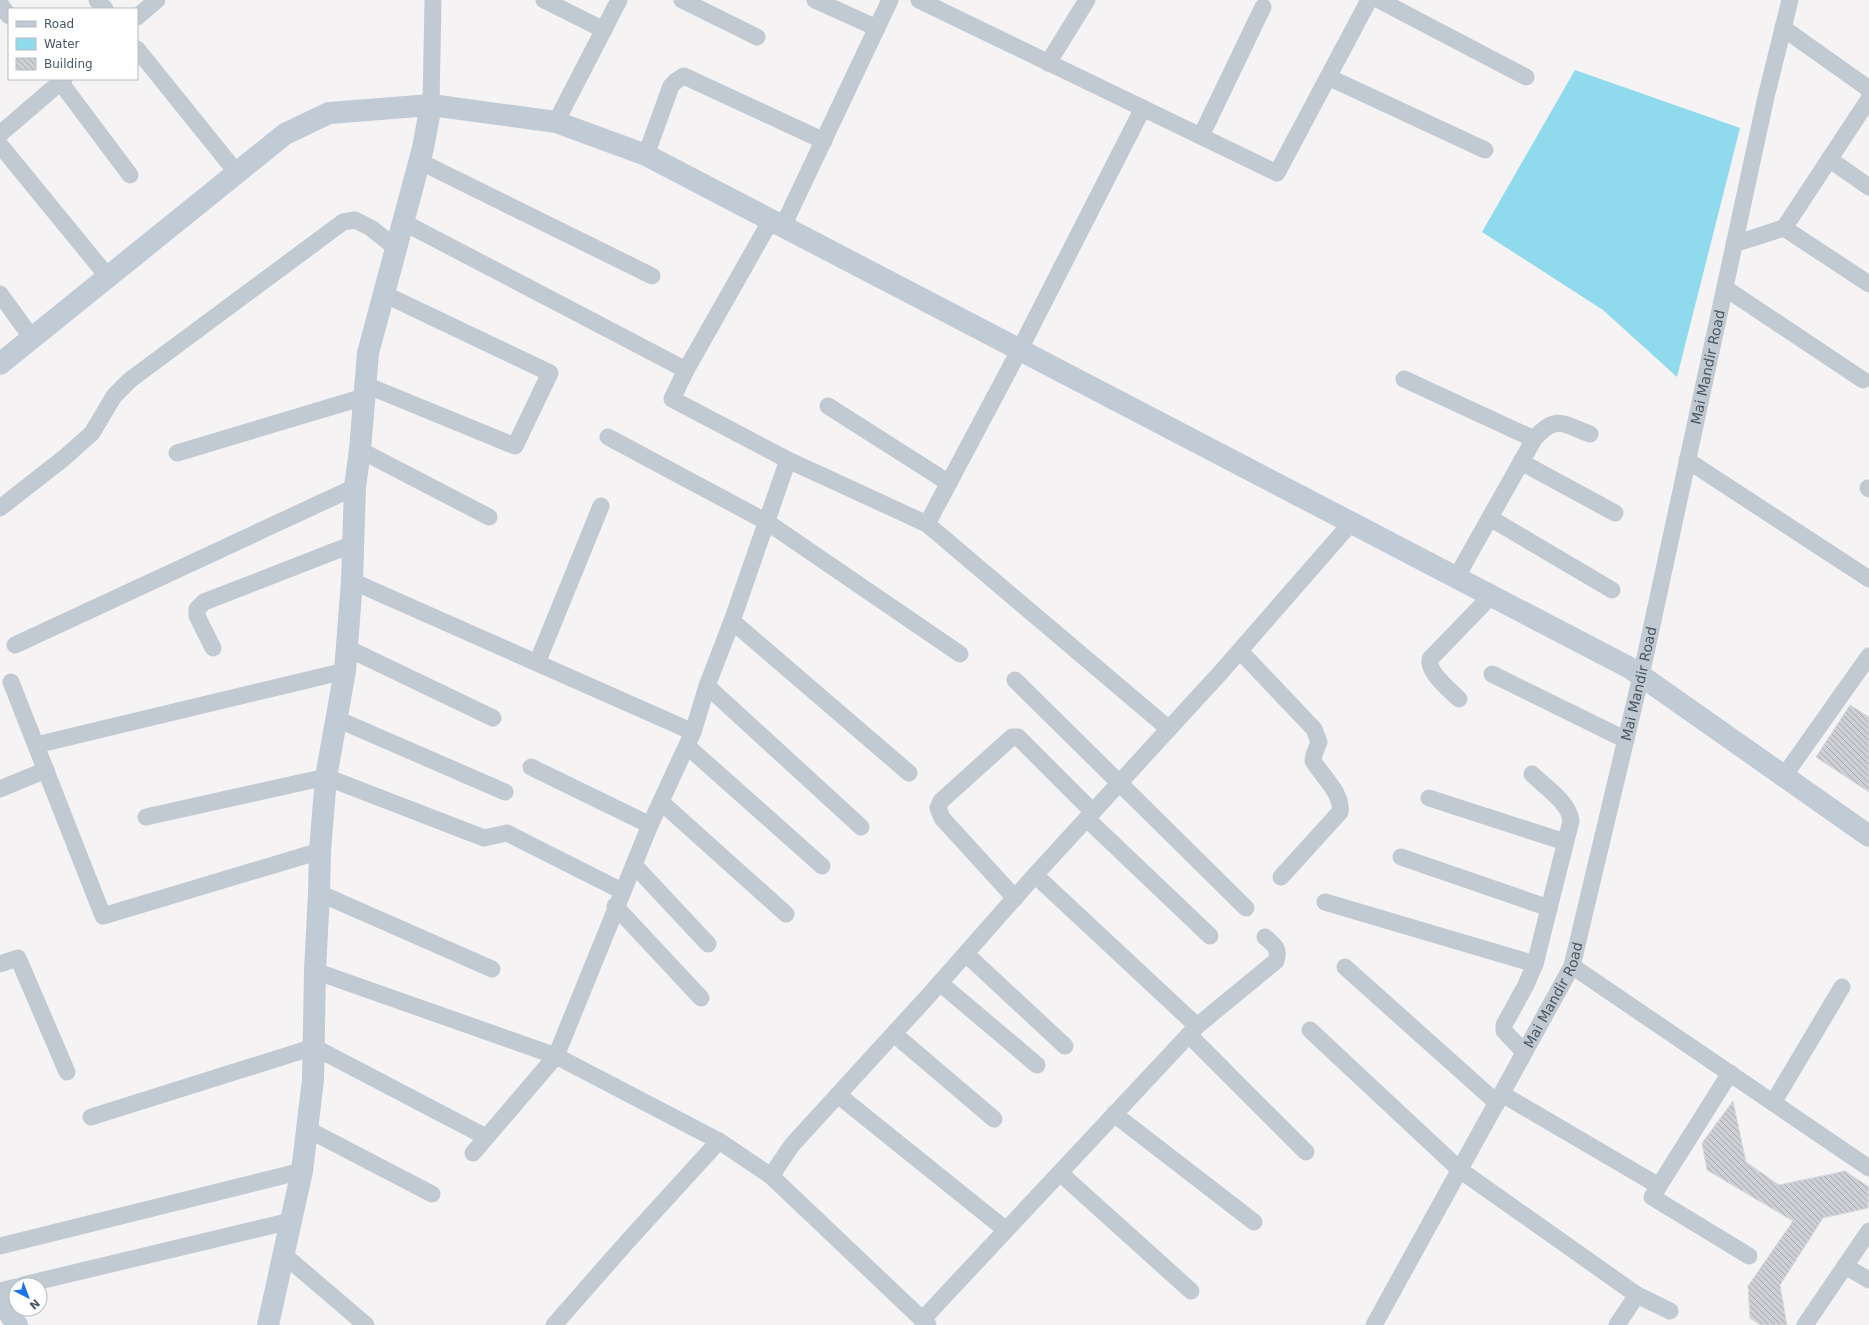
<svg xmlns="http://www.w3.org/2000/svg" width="1869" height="1325" viewBox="0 0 1869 1325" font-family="'DejaVu Sans',sans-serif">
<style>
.water{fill:#90daee}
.building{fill:url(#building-back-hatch);stroke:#d7d9de}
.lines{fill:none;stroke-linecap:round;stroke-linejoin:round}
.street{stroke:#c1cad2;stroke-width:17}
.secondary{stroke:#c1cbd6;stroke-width:22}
.labels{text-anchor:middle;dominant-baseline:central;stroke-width:3;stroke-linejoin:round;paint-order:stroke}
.street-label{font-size:14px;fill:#4a5661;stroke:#fff}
</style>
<defs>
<pattern id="building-back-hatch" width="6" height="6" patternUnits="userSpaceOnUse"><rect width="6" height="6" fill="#cdcfd5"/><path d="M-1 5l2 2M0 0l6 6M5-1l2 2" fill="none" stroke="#a8abb0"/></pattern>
</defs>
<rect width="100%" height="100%" fill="#f5f3f3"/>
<polygon class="water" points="1575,70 1740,128 1677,377 1603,310 1482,232"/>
<g class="building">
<polygon points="1850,705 1869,717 1869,792 1816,757"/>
<polygon points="1733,1101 1746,1162 1779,1185 1845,1171 1869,1187 1868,1208 1823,1218 1780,1285 1787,1325 1760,1325 1750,1318 1748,1286 1793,1221 1707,1170 1702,1143"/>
</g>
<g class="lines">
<g class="street">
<polyline points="97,0 105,9"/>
<polyline points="544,0 604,30"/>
<polyline points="682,0 757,37"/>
<polyline points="815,0 877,28"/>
<polyline points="919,0 1277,173 1369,0"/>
<polyline points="1379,0 1526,77"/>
<polyline points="0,4 9,16"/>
<polyline points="137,17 157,0"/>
<polyline points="1783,28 1869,89"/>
<polyline points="137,49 237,173"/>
<polyline points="1048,63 1087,0"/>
<polyline points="1328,77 1485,150"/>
<polyline points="58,79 130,175"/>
<polyline points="431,105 433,0"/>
<polyline points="556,122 619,0"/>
<polyline points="0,134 64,79"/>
<polyline points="1201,136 1263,7"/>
<polyline points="0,145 108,277"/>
<polyline points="646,155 671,86 676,81 684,76 824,141"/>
<polyline points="1829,159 1869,187"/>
<polyline points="419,161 652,276"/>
<polyline points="771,220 686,370 672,399 788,460"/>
<polyline points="403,222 686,370"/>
<polyline points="783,226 890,0"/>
<polyline points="1784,228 1869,284"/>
<polyline points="1734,244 1784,228 1869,99"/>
<polyline points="1725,288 1863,380"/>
<polyline points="0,294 32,338"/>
<polyline points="1404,379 1534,439"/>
<polyline points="366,385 515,446 550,373 384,294"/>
<polyline points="828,406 949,483"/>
<polyline points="608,437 767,522 960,654"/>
<polyline points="360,450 489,517"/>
<polyline points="177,453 364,397"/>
<polyline points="1687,460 1869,579"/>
<polyline points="1521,462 1615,513"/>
<polyline points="1868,488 1869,489"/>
<polyline points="0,508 64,458 92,433 114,396 130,380 343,222 355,220 371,228 396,248"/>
<polyline points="1490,518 1612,590"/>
<polyline points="927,524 1020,349 1143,108"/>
<path d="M1456,578L1534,439C1556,414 1563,424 1590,434"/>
<polyline points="352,581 693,732 650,825 556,1056 473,1153"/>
<polyline points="732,621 909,773"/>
<polyline points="15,645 355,487"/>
<polyline points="213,648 197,616 197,609 204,602 353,544"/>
<polyline points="347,648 493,718"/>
<path d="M1240,651L1314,729L1319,742L1314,755L1313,761C1322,776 1343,794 1340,812L1281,877"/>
<polyline points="537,663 601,506"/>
<polyline points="1492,674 1626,740"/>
<polyline points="1015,680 1246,908"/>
<polyline points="11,682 103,916 320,851"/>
<polyline points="707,686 861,827"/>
<path d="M1459,699C1450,690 1427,672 1430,659L1491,596"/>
<polyline points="337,719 505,792"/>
<polyline points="693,732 707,686 732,621 788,460 927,524 1169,729"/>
<polyline points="36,745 345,671"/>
<polyline points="687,746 822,866"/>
<polyline points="531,767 650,825"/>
<polyline points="1784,776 1869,656"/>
<polyline points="0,789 46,770"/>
<polyline points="1429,798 1565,842"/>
<polyline points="661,802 786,914"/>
<polyline points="146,817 326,777 484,838 507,833 622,891"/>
<polyline points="1087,819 1210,936"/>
<polyline points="1401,857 1549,908"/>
<polyline points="634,865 708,944"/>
<polyline points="319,893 492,969"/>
<polyline points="1015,898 942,818 938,808 941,801 1012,737 1018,737 1093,812"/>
<polyline points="1325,902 1535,964"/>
<polyline points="615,906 701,998"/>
<polyline points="966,954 1065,1046"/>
<polyline points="0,964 18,958 67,1072"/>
<polyline points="1572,966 1869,1168"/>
<polyline points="1345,967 1497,1103"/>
<polyline points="315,971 556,1056 719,1141"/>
<polyline points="940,983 1037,1065"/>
<path d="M1197,1026L1276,961C1280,948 1274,945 1265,937"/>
<polyline points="1310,1030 1460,1170 1637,1295 1617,1325"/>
<polyline points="894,1034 994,1119"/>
<polyline points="1189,1035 1306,1152"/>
<path d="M1524,1052L1504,1031V1025L1526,985L1535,964L1571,821C1569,802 1545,787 1532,774"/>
<polyline points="1730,1073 1652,1197 1749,1256"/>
<polyline points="1502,1094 1659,1186"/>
<polyline points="838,1095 1006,1230"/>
<polyline points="1773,1103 1842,987"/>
<polyline points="1114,1114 1254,1222"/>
<polyline points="91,1117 314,1047 486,1137"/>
<polyline points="307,1129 432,1194"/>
<polyline points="1060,1173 1191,1291"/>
<polyline points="771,1176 792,1145 930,994 1035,875 1222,671 1351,523"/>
<polyline points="0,1246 302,1171"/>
<polyline points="284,1255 366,1325"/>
<polyline points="1845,1266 1869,1280"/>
<polyline points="23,1285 291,1221"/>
<polyline points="0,1291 16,1287"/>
<polyline points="1637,1295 1670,1311"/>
<polyline points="922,1320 1197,1026 1035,875"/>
<polyline points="554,1325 626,1243 719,1141 771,1176 928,1325"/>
<path id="s1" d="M1374,1325L1572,966L1641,676L1766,97L1790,0"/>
<polyline points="1805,1325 1869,1231"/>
</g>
<g class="secondary">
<polyline points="0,364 285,134 329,113 431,105 556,122 646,155 1630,668 1869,836"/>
<polyline points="0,1299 17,1325"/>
<polyline points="268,1325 302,1171 313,1080 315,971 319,893 320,851 326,777 345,671 352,581 355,487 360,450 368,353 423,148 431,105"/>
</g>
</g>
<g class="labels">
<g class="street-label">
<text stroke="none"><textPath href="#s1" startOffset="1024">Mai Mandir Road</textPath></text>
<text stroke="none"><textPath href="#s1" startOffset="700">Mai Mandir Road</textPath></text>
<text stroke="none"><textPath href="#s1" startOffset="376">Mai Mandir Road</textPath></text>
</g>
</g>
<rect x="8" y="8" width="130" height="72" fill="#ffffff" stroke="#b7bbc0"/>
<rect x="16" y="21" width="20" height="6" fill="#c1cbd6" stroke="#b7bbc0"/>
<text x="44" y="28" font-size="12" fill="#4a5661">Road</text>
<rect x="16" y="38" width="20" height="12" fill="#90daee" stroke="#b7bbc0"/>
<text x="44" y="48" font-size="12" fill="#4a5661">Water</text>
<rect x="16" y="58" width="20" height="12" fill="url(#building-back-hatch)" stroke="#b7bbc0"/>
<text x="44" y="68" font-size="12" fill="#4a5661">Building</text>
<g transform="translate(28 1297) rotate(138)"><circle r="19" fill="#ffffff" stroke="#b7bbc0"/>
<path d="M0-3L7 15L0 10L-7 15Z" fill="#1a73e8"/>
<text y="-6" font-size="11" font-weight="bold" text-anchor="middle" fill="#4a5661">N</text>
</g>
</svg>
